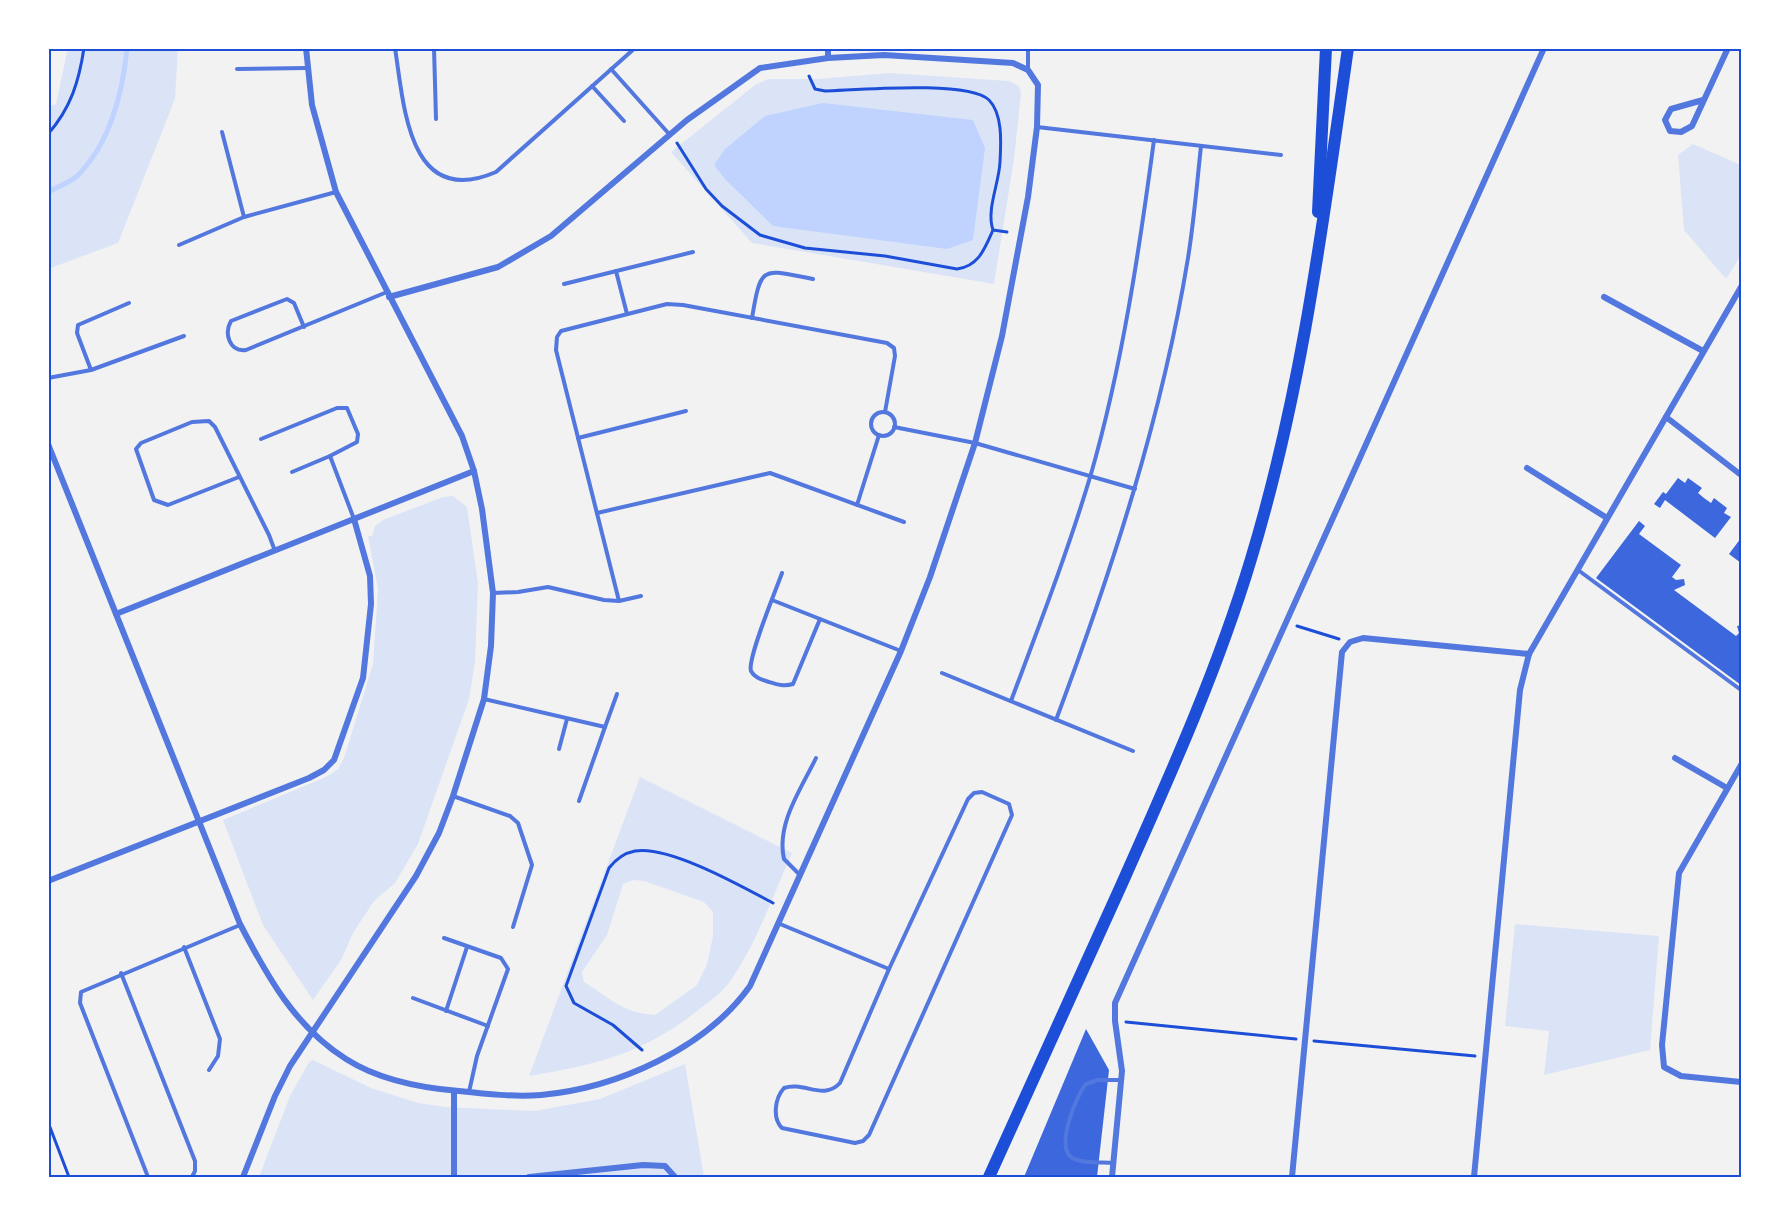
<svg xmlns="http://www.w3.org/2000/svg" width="1789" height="1225" viewBox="0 0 1789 1225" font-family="Karla,sans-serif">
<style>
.green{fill:#dbe4f7;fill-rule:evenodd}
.water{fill:#bfd3fe}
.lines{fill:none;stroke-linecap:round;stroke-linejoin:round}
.stream{stroke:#bfd3fe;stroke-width:5}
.building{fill:#3d67dc}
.path{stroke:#1d4ed8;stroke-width:3}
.service{stroke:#5277de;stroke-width:4}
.minor{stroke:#5277de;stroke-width:6}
.primary{stroke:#1d4ed8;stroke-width:12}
.neatline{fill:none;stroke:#1d4ed8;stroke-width:2}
</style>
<rect width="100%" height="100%" fill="#f2f2f2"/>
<g class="green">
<polygon points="68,48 178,48 175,99 118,243 48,269 48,107 56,104"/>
<polygon points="889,73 1009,81 1019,86 1021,94 1014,159 994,284 752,243 671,152 755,85 768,79 817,79"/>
<polygon points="1693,144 1741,165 1741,255 1726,279 1684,230 1678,155"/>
<polygon points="453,496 467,507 478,583 475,662 469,699 418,844 395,883 374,901 353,933 341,960 313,1000 263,925 223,820 326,777 338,769 344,758 373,664 378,589 368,536 372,536 375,526 383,520 443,497"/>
<path d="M640,777L792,853C774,893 757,942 733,977C724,992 710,1001 697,1011C643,1054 595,1065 529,1076ZM633,880L644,881L704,902L713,912V936L707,964L697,985L655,1015C620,1012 612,999 584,982L582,972L607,935L623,884Z"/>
<polygon points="1515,924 1659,936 1650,1050 1544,1075 1549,1031 1505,1026"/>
<polygon points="313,1060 371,1088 418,1103 445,1107 535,1111 600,1099 685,1064 704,1177 259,1177 290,1096 309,1062"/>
</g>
<polygon class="water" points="823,103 973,120 985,148 973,240 947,249 773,226 725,179 714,165 725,149 765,116"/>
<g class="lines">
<path class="stream" d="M48,192C57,187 69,183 77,176C110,144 123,92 127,48"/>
</g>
<g class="building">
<polygon points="1678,478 1685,483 1688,478 1702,488 1698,493 1704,498 1711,503 1714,498 1727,508 1724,513 1731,517 1715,538 1665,500 1660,508 1654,504 1663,492 1666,494"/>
<polygon points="1639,521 1645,526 1639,534 1681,565 1672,577 1676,580 1684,579 1685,585 1674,590 1736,636 1739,633 1737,626 1741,625 1741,685 1596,578"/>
<polygon points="1741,538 1741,563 1729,554"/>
<polygon points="1086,1029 1109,1070 1097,1177 1024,1177"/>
</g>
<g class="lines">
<g class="path">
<path d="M809,76L815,89L825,91C857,90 968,80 989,100C1003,114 1001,144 1000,162C999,184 986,210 993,230"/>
<path d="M48,134C71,108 79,81 84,48"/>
<path d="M677,143L706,189L722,206L760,235L805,248L885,256L957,269C979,266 985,248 993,230L1007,232"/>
<polyline points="1297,626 1339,639"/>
<polyline points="1126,1022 1296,1039"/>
<polyline points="1314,1041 1475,1056"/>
<path d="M642,1050L613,1025L574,1003L566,986L609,868C616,859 624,853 635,851C669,845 743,887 773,903"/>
<polyline points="48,1122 69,1177"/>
</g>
<g class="service">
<path d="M395,48C404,105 408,210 496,172L635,48"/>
<polyline points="434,48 436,119"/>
<polyline points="1028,48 1028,69"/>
<polyline points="237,69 307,68"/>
<polyline points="611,69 670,135"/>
<polyline points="592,86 624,121"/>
<polyline points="1037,127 1281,155"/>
<polyline points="222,132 244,217"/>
<polyline points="179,245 244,217 336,192"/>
<polyline points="616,271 627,314"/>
<polyline points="564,284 693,252"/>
<path d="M752,318C761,264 762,269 813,279"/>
<path d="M304,327L294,303L287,299L231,321C224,333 229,352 246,350L387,292"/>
<polyline points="91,370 77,333 78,325 129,303"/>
<polyline points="48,378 91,370 184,336"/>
<circle cx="883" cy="424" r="12"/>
<polyline points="894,427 975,443 1135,489"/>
<polyline points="578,438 686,411"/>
<polyline points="261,439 337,408 347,408 358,434 357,442 330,456 354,519"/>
<polyline points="292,472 330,456"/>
<polyline points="239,477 168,505 154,500 136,449 141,443 192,422 209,421 215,427 269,535 275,551"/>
<polyline points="857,505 879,435"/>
<polyline points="597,513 770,473 904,522"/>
<polyline points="1578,570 1741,690"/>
<path d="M782,573C776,590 747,659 751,671C754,677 760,679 766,681C776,684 783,687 793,684L820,619"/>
<polyline points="493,593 518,592 548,587 604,600 619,601 641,596"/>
<polyline points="772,600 901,651"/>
<polyline points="619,601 556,350 557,337 561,331 667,304 683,305 887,343 894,348 895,356 885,412"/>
<polyline points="942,673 1133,751"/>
<polyline points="484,699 605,727 579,801"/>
<path d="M1011,701C1039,626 1068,551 1091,474C1122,366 1139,252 1154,140"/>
<path d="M1056,720C1112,570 1162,417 1188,258C1194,221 1197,183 1201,146"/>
<polyline points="605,727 617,694"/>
<polyline points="559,749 567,719"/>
<path d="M982,792L1009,804L1012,815L869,1135L863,1141L855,1143L782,1128C772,1118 775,1098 784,1088C804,1081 823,1101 840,1083L889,969L968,799L974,793Z"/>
<polyline points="453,796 510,816 518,823 532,865 513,927"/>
<path d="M800,875L784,859C776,824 801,789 816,758"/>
<polyline points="780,924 889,969"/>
<polyline points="444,938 501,958 508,969 477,1056 469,1092"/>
<polyline points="184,947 220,1039 218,1056 209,1070"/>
<polyline points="121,973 195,1161 195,1171 192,1177"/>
<polyline points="413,998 488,1026"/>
<polyline points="446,1011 467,947"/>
<path d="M1113,1163C1102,1162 1080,1164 1071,1157C1056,1145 1076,1096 1086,1084L1098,1080H1121"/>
<polyline points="148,1177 80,1003 81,992 240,925"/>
</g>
<g class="minor">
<polyline points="828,48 828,58"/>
<polyline points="1703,100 1671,109 1665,120 1670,131 1681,132 1692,126 1728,48"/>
<polyline points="1604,297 1703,351"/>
<polyline points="1666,417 1741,475"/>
<path d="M48,444L240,924C267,976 295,1027 346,1059C379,1080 421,1088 459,1091C486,1094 514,1097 541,1095C617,1088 705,1049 750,986L901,651L930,577L975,443L1002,336L1028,197L1037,127L1038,85L1028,70L1013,63L884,55L828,58L760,68L687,120L551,236L498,267L389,297"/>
<polyline points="1527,468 1607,518"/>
<polyline points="116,614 474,471"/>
<polyline points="1675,758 1727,788"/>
<polyline points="1741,765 1679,873 1662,1045 1664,1067 1681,1076 1741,1082"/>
<polyline points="48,881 309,778 324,770 334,760 363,678 371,604 370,576 354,519"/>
<polyline points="454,1091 454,1177"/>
<polyline points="243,1177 275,1096 290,1066 416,876 439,833 453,796 484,699 491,646 493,593 482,509 474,471 462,436 336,192 312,105 306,48"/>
<polyline points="529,1177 643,1165 665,1166 675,1177"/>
<polyline points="1112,1177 1122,1071 1115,1021 1115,1003 1544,48"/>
<polyline points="1292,1177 1342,652 1350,642 1363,638 1529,654"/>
<polyline points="1474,1177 1520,690 1529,654 1741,287"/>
</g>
<g class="primary">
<polyline points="1318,212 1326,48"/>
<path d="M989,1177C1033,1081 1076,984 1120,888C1168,780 1217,672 1251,559C1302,391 1323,222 1348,48"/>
</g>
</g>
<rect width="1789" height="1225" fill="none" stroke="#ffffff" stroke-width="99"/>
<rect x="50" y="50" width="1690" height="1126" class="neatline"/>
</svg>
